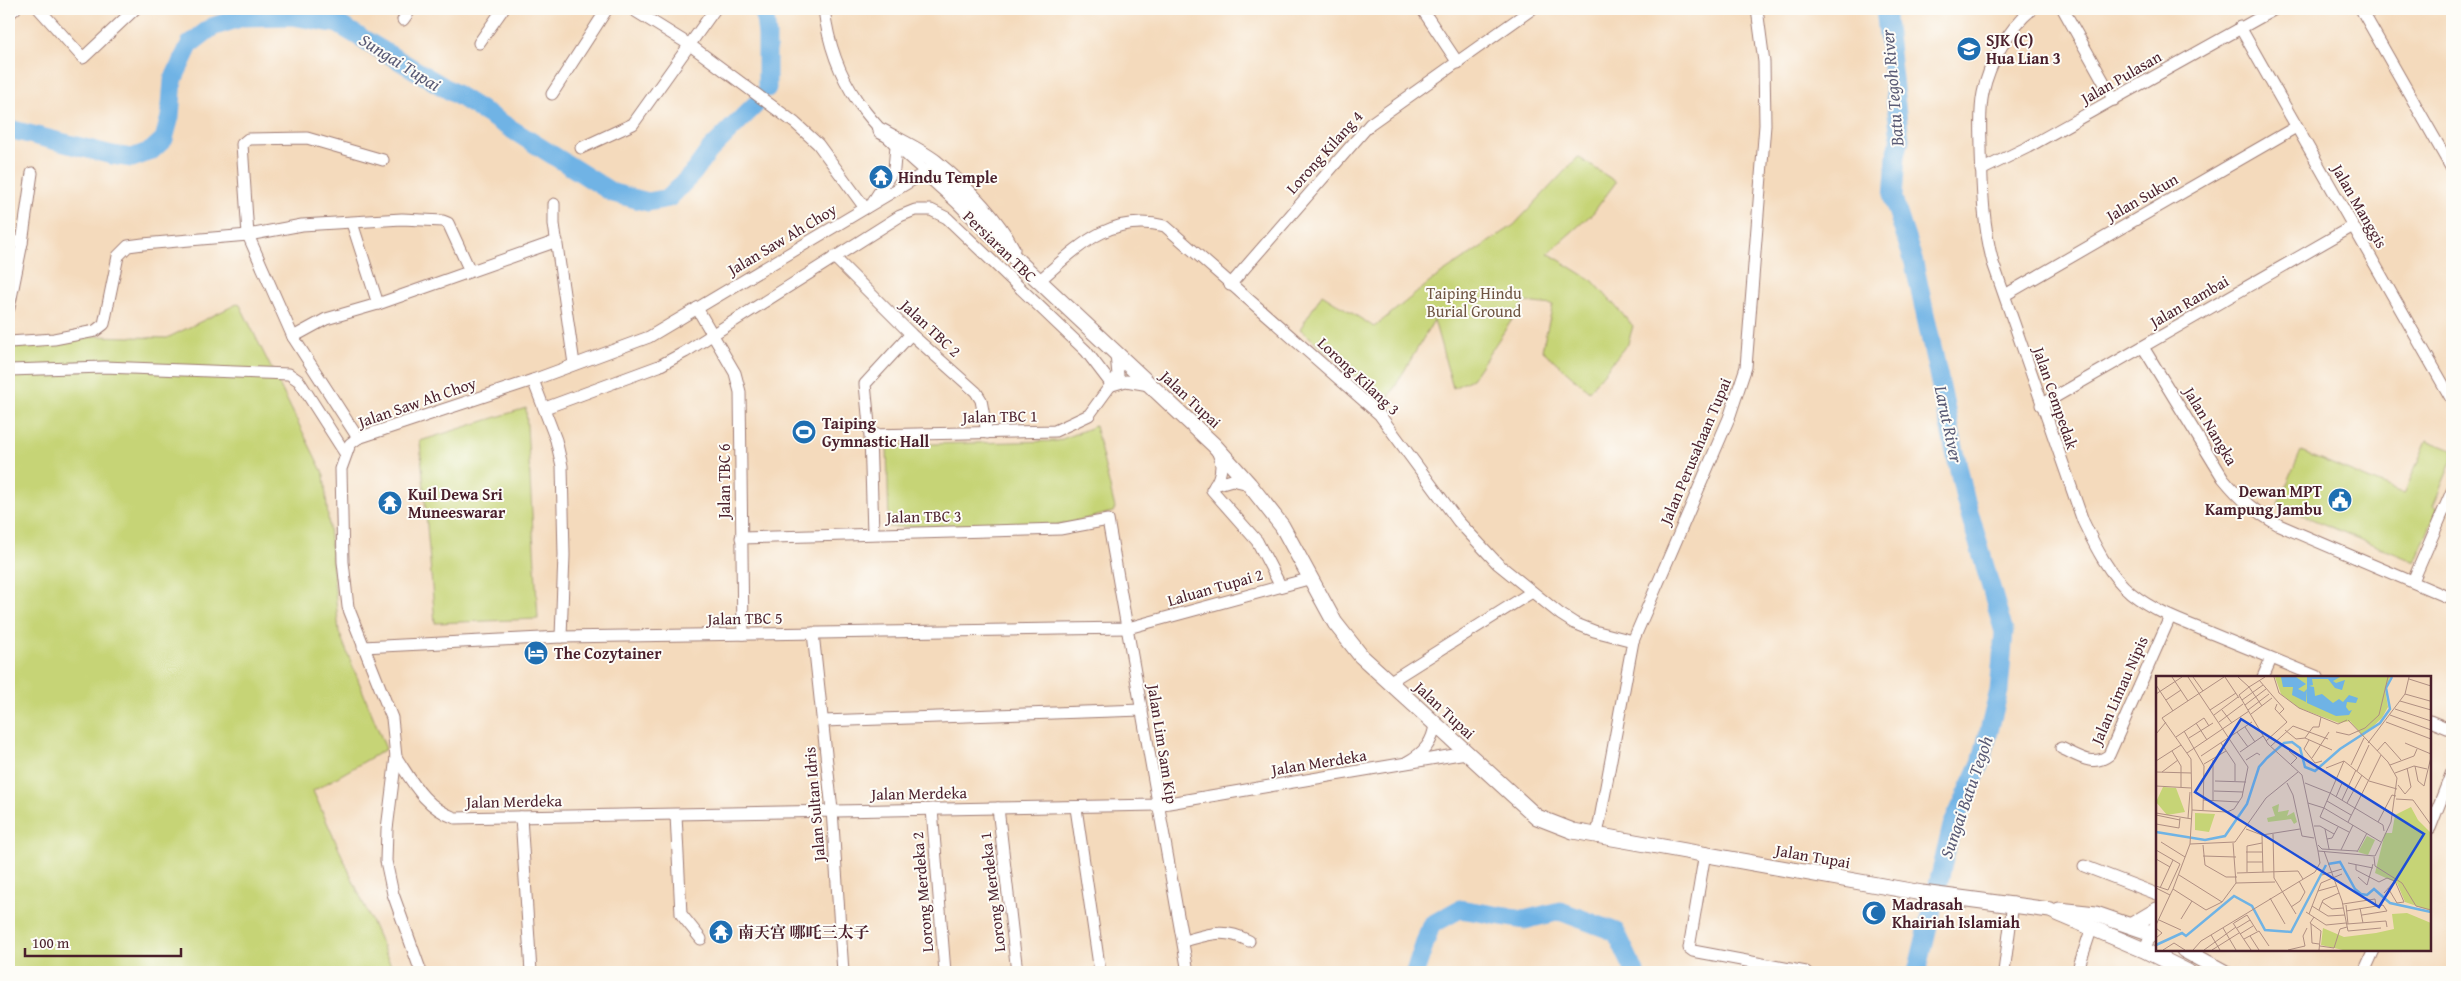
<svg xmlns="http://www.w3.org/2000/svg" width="2461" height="981" viewBox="0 0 2461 981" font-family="'Gentium Book Plus','Noto Serif SC',serif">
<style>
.green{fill:#c6d476;stroke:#887a50}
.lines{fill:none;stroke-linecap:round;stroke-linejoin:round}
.river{stroke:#6fb3e5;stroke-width:19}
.minor-casing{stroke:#9f7c74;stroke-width:13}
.major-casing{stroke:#9f7c74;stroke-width:17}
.minor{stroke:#fff;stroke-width:11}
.major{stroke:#fff;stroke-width:15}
.labels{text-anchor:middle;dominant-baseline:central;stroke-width:4;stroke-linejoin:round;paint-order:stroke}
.poi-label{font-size:16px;font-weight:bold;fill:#4a1f2b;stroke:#fdfcf7;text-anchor:start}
.street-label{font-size:16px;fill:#4a1f2b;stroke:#fdfcf7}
.park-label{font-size:16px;fill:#6f5542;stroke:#fdfcf7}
.water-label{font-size:18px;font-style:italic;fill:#595a75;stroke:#fdfcf7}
.inset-river{fill:none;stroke:#6fb3e5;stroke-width:2.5}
.inset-road{fill:none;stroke:#b08f82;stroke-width:1}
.view{fill:#1d4ed8;fill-opacity:0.15;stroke:#1d4ed8;stroke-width:2.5}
.inset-edge{fill:none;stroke:#4a1f2b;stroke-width:2.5}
</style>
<rect width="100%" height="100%" fill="#fdfcf7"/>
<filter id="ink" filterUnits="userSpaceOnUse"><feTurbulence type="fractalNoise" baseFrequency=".02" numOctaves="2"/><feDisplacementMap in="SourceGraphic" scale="10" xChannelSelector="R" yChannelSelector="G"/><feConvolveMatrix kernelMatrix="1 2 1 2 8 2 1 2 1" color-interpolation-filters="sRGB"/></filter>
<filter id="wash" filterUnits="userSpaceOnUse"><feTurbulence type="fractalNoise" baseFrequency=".0096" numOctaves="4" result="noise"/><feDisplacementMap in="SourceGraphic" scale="20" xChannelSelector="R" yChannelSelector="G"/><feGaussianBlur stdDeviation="1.12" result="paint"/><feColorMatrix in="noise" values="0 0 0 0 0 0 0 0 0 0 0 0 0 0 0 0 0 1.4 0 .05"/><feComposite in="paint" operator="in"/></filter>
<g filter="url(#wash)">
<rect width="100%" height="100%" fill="#f4dabc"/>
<g class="green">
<polygon points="1578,157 1616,182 1593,213 1548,253 1593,281 1633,326 1628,343 1589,391 1542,350 1553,305 1524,302 1472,379 1453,388 1434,320 1386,402 1300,329 1322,294 1374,327 1435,278 1514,225"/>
<polygon points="239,303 324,475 339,632 386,749 313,791 394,972 9,972 9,346 20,347 65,343 95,336 167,338"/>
<polygon points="526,408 538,619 435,623 420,441"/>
<polygon points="1095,426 1115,508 1113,512 1060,525 889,527 887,445 1057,441"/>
<polygon points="2427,440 2452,450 2452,460 2433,506 2438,508 2415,562 2278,505 2301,451 2404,494"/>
</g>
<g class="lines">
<g class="river">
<polyline points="764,9 767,35 767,88"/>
<polyline points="1885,9 1900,139 1896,156 1893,198 1914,263 1965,498 2004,632 1999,691 1981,763 1952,826 1917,972"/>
<polyline points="9,129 112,155 132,158 151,151 164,139 170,117 173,80 190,44 212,27 243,17 292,16 338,24 457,95 613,193 648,202 669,198 693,173 709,151 755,105"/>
<polyline points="1415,972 1431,925 1460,909 1524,920 1560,911 1616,932 1635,972"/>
</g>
</g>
</g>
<g filter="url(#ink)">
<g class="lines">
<defs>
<g id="minor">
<polyline points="39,9 83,58 135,9"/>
<polyline points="632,9 690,45 795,123 818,144 865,208"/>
<polyline points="1422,9 1458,63"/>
<path d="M2032,9C2009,28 1989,63 1983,93C1979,112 1981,131 1981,150C1982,188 1983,226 1993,263L2083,521C2095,546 2109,575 2131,593C2156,613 2184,622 2213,634C2248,648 2283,663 2318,677"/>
<polyline points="2063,9 2114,100"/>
<polyline points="2361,9 2452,169"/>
<polyline points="9,14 15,9"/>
<polyline points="403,20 411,9"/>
<polyline points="2240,27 2452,400"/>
<polyline points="479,43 503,9"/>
<polyline points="552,94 607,9"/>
<polyline points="581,148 633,124 715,9"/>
<polyline points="1981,170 2028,147 2275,9"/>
<polyline points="874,200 894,169 896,146"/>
<polyline points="554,204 554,224 574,364"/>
<polyline points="352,223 378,304"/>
<polyline points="9,240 22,243"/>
<polyline points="834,257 911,334 976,392 981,400 987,433"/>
<path d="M1039,281C1077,248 1110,212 1165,226L1379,414L1458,521L1498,564L1560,614L1574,623L1594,631L1633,641"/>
<polyline points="1230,285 1370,124 1532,9"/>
<polyline points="2005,295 2296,127"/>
<polyline points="9,308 22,243 32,173"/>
<polyline points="697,308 735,373 740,392 743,634"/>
<polyline points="293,337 326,319 378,304 557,241"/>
<polyline points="9,342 54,339 95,331 104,324 118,256 128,246 143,244 248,235 302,225 402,219 443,221 448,223 470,271"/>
<path d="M2143,347L2223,478C2240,499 2256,513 2279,525L2452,599"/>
<polyline points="9,370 104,367 289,374 299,381 345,453"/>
<polyline points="533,380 556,440 562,466 564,555 561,637"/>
<polyline points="1112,385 1126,381 1149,385"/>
<polyline points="2041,405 2353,226"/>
<polyline points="545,408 659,366 685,352 900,216 915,210 931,210 947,218 1086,351 1112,385"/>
<polyline points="870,435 1055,431 1089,415 1118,375 1116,355"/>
<polyline points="358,438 293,337 248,235 242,144 248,139 307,138 383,160"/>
<path d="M1217,451C1224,464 1221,478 1212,490L1257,541L1280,585"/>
<polyline points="1215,485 1232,480 1249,484"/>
<polyline points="873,533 870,435 865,384 911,334"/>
<polyline points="741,538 1060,529 1108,520 1188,972"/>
<polyline points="2413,581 2452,491"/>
<polyline points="813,633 832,810 843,972"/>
<polyline points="363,647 561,637 1128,628 1312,578"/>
<polyline points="2263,677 2271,659"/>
<polyline points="1389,682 1532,592"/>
<polyline points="823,721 1142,710"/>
<polyline points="2430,721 2452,730"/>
<path d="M2061,748C2077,755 2093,768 2109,755L2170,617"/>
<path d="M396,757C413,783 425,807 455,818L1157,805L1466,753"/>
<path d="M1407,762C1424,753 1433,742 1435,724"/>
<polyline points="998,808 1017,972"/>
<polyline points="1076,808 1100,972"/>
<polyline points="932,809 945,972"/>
<polyline points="676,815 681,914 701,939"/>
<polyline points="521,817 531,972"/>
<polyline points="2430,828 2452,772"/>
<polyline points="1597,835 1633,641 1729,418 1746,367 1765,125 1764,62 1757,9"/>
<polyline points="1705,853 1689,948 1693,951 1806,972"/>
<polyline points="2084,866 2157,894"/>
<path d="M1184,941C1210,934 1224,928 1249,941"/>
<polyline points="2144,950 2157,921"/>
<path d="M421,972L393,894L386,861L387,829L396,757L392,718L348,607L343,562L341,469L350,444L358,438L533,380L649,337L926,172C870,124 833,85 824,9"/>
<polyline points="2004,972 2013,903"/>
<polyline points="2077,972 2092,927"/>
<polyline points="2364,972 2374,950"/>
</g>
<g id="major">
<path d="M881,131C899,141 919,150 935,162C964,186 994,215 1012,249"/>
<polyline points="926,172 958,201 1020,263 1214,445 1249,484 1282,526 1335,623 1361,656 1537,817 1573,831 1922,893 2050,910 2144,950 2188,972"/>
<polyline points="2059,910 2096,914 2157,935"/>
<polyline points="2132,925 2157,910"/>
<polyline points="2184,950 2224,972"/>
</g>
</defs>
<use href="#minor" class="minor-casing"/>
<use href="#major" class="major-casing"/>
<use href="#minor" class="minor"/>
<use href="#major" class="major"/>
</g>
</g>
<defs>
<symbol id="school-disc" viewBox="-11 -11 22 22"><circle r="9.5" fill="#1f6fb2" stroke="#fdfcf7"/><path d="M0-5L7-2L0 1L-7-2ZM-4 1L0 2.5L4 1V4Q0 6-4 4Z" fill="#fff"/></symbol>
<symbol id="temple-disc" viewBox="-11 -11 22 22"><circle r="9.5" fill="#1f6fb2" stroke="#fdfcf7"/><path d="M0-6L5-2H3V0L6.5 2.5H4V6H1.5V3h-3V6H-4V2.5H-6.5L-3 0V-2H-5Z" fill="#fff"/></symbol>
<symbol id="stadium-disc" viewBox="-11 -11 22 22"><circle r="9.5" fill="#1f6fb2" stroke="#fdfcf7"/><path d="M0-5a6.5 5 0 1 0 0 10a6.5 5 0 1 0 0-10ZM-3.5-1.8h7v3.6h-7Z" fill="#fff"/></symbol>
<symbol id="civic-disc" viewBox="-11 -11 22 22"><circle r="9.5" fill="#1f6fb2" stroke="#fdfcf7"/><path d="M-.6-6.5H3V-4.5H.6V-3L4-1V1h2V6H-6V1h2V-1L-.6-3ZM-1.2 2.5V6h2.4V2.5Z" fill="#fff"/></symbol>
<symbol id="hotel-disc" viewBox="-11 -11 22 22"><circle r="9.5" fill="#1f6fb2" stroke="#fdfcf7"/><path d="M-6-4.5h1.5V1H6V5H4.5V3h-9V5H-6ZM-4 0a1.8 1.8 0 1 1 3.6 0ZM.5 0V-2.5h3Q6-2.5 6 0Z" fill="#fff"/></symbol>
<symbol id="mosque-disc" viewBox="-11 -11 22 22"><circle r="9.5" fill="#1f6fb2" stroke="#fdfcf7"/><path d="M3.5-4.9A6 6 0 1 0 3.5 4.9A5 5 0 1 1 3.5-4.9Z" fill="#fff"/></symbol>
</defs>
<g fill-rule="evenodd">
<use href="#school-disc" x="1955" y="35" width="28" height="28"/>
<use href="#temple-disc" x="867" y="163" width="28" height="28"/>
<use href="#stadium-disc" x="790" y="418" width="28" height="28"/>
<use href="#civic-disc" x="2326" y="486" width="28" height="28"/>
<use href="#temple-disc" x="376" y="489" width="28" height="28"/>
<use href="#hotel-disc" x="522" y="639" width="28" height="28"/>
<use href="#mosque-disc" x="1860" y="899" width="28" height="28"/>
<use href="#temple-disc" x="707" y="918" width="28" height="28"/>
</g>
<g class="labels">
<g class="poi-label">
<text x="1986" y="40">SJK (C)<tspan x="1986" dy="18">Hua Lian 3</tspan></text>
<text x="898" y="177">Hindu Temple</text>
<text x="822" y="423">Taiping<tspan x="822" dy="18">Gymnastic Hall</tspan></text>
<text x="2322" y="491" text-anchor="end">Dewan MPT<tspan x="2322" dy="18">Kampung Jambu</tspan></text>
<text x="408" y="494">Kuil Dewa Sri<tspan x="408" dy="18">Muneeswarar</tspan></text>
<text x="554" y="653">The Cozytainer</text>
<text x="1892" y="904">Madrasah<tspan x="1892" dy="18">Khairiah Islamiah</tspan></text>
<text x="738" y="932">南天宫 哪吒三太子</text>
</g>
<g class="street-label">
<text transform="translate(2121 77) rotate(-30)">Jalan Pulasan</text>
<text transform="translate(1324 152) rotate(-48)">Lorong Kilang 4</text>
<text transform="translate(2142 197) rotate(-30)">Jalan Sukun</text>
<text transform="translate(2360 206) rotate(60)">Jalan Manggis</text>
<text transform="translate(782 239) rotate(-31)">Jalan Saw Ah Choy</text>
<text transform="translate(1000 246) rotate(44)">Persiaran TBC</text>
<text transform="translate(2189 301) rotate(-30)">Jalan Rambai</text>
<text transform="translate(931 328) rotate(43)">Jalan TBC 2</text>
<text transform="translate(1359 376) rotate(43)">Lorong Kilang 3</text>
<text transform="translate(2056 398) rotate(71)">Jalan Cempedak</text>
<text transform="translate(1191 399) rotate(43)">Jalan Tupai</text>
<text transform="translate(417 402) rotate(-19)">Jalan Saw Ah Choy</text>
<text transform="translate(1000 416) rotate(-1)">Jalan TBC 1</text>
<text transform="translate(2211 426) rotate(59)">Jalan Nangka</text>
<text transform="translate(1695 451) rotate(-67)">Jalan Perusahaan Tupai</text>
<text transform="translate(724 481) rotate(-90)">Jalan TBC 6</text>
<text transform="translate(924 516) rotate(-1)">Jalan TBC 3</text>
<text transform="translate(1215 587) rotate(-16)">Laluan Tupai 2</text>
<text transform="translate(745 618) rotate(-1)">Jalan TBC 5</text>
<text transform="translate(2119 690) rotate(-66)">Jalan Limau Nipis</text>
<text transform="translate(1445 710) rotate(43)">Jalan Tupai</text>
<text transform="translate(1163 744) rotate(81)">Jalan Lim Sam Kip</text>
<text transform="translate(1319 762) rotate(-9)">Jalan Merdeka</text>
<text transform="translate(919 793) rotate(-1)">Jalan Merdeka</text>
<text transform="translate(514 801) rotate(-1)">Jalan Merdeka</text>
<text transform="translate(814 804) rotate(-95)">Jalan Sultan Idris</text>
<text transform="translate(1813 856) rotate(10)">Jalan Tupai</text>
<text transform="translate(922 892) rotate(-95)">Lorong Merdeka 2</text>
<text transform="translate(992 892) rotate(-97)">Lorong Merdeka 1</text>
</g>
<g class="park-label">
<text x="1474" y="293">Taiping Hindu<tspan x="1474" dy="18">Burial Ground</tspan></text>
</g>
<g class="water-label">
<text transform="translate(400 62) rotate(32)">Sungai Tupai</text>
<text transform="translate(1892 88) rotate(-95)">Batu Tegoh River</text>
<text transform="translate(1949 424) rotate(78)">Larut River</text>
<text transform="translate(1966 797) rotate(-71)">Sungai Batu Tegoh</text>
</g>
</g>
<g transform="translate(2156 676)">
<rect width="275" height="275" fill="#f4dabc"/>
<path d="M119,1H235L229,13L232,31L226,42L207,60L194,45L183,47L143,32L125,18ZM7,111L20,112L29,136L11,139L0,126ZM123,128L122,136L133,134L131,140L138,136L141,146L138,148L135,143L112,146L111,142L119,140L116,131ZM255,131L262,144L275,157V235L249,226L241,207L219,197L229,157H236L239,139ZM39,137L59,138L53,156L39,154ZM211,160L219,164L212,179L202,176ZM251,237L275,247V274H187L165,269L167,252L188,261L220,257L238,253L236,238Z" fill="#c6d476"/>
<path d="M125,1H140L150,8L142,13L148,16L151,13L150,26L136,19L137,11H127ZM151,1H184L177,5L180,7L189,4L186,14L179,12L172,3H156L157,9L153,10L158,11L159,20L166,18L177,27L183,23L187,26L193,19L202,22L200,27L191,26L190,31L193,35L196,34L193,39L180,40L151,27Z" fill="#6fb3e5"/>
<path class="inset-river" d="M0,156L49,164L69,160L91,128L103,91L111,82L128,67L136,66L144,72L149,91L159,95L184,73L224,47L234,33L230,12L236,1M172,188L184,186L199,213L205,218L211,219L218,213L234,227L275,236M0,269L26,257L30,260L78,220L96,230L109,254L135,256L170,189"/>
<path class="inset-road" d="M16,1L32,25M32,1L92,91L86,121L78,133L71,136L36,134M37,1L47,15M69,1L83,22M82,1L93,11L83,19M118,1L123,17L143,32L182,48L191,44M253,3L275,10M103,4L128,33L123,38M0,9L17,35M0,18L26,1M249,18L274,25M83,19L112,68L146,99L162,175M10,24L25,14M86,24L107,9M244,25L275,34M89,29L110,13M106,30L93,11L109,1M239,33L275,45M54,34L80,17M66,34L76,47M92,34L113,18M95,38L116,22M58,39L82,21M234,39L275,54M6,42L68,1M63,46L87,28M230,46L275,63M40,47L51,64M89,51L99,66M129,54L140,63L149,62L176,74M28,55L48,90L47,134M81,56L92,71M180,56L193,59L209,52L223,39L232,1M0,58L10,46M20,61L48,42L53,50M33,62L57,47M149,62L157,51H163L165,41M153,64L148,73L159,87L166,85M110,65L131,46L119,33L121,28M65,67L79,88V105M212,67L249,18L253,1M249,67L275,78M115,70L137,50L172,63M16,75L25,90V111M133,75L141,82L135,88M221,75L229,66L245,84M84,76L107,60M31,77L93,35M45,80L96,46M156,82L173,56M90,84L101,77L104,79M0,85L25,69M48,88L70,75M195,89L208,62M234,89L258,80L261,73M259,90L262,105L268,110L275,81M170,92L188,85M251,92L255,111M201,95L213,69M0,96L35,97M6,96L22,84M239,97L258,90L271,93M59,105L90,106M131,107L137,119L146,160L158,162M149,107L174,117L227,149L228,155M242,109L249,118L255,111M0,110L35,112M58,115L87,116M180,121L186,107M240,123L257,124L275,149M47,124L83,126M186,124L200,94M57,125V84M171,125L195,139M152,127L168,132L225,166M191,127L206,99M0,137L36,143M0,139L24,144M32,142L34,116M192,146L225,79M222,146L236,119L240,120M0,148L23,152L24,142M158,150H164L178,158M90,153L106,159L144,153M169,153L173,173M193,156L164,141L188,85L213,105L241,113M117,158L118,202L140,238M106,159L107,196M171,163L176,162L182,151M5,166L29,181M34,168L79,166L110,122L142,96M47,169L49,189L70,201H81M162,169L166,173L201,175M0,174L24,188M185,174L197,149M168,175L186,225L192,255L225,252M90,176H106M201,176L211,157M47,180L80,181M218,181L219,190L246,207L260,230L275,234M0,183L14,191M91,186H107M192,187L217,192M200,189V194L223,206L231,202L239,205L248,226L241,227L232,212M91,196V170L106,167M81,197L142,195L147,203M23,199L66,226M166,199L186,193M202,201L211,209L217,188M80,207L119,206M0,210L12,214L24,188M0,212L14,219L17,213L34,168L36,134L35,83L6,42M4,212L17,184M17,213L50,234L66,226L80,207L77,167M162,215L180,210M228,217L239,205M114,222L129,248M166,226L176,233L187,232M187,228L219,223L220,230M190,229L192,248M156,230L172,240L189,239M135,231L144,225L149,216L143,205M204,232L207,247M163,234L167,224L183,217M190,235L227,229L231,235L206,239M150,236L170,249L190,247M153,238L165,207L186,198M158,241L154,247L165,255L163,274M25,243L36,225M3,244L25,254M77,247L95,274M78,247L91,239L101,255M155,248L156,267L163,268M191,248L230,245L231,251M0,249L14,219M0,252L6,257L0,262M67,252L80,274M81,252L94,244M84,258L97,250M55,259L64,274M94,260L103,274M88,263L103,255L113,270M164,270L178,272L184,253L191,251M7,274L18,267L29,274M37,274L45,265L159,196L164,187L162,175L219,180L235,146L241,102L232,86L192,44M48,274L80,251M56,274L83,257M132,274L149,270L147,260L151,252"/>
<path class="view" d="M85,43L268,158L223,231L39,116Z"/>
<rect width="275" height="275" class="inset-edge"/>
</g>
<rect width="2461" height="981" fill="none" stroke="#fdfcf7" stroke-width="30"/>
<path d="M25 948v8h156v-8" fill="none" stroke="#4a1f2b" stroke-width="2.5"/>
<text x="32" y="948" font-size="15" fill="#4a1f2b" stroke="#fdfcf7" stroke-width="4" paint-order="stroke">100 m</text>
</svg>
